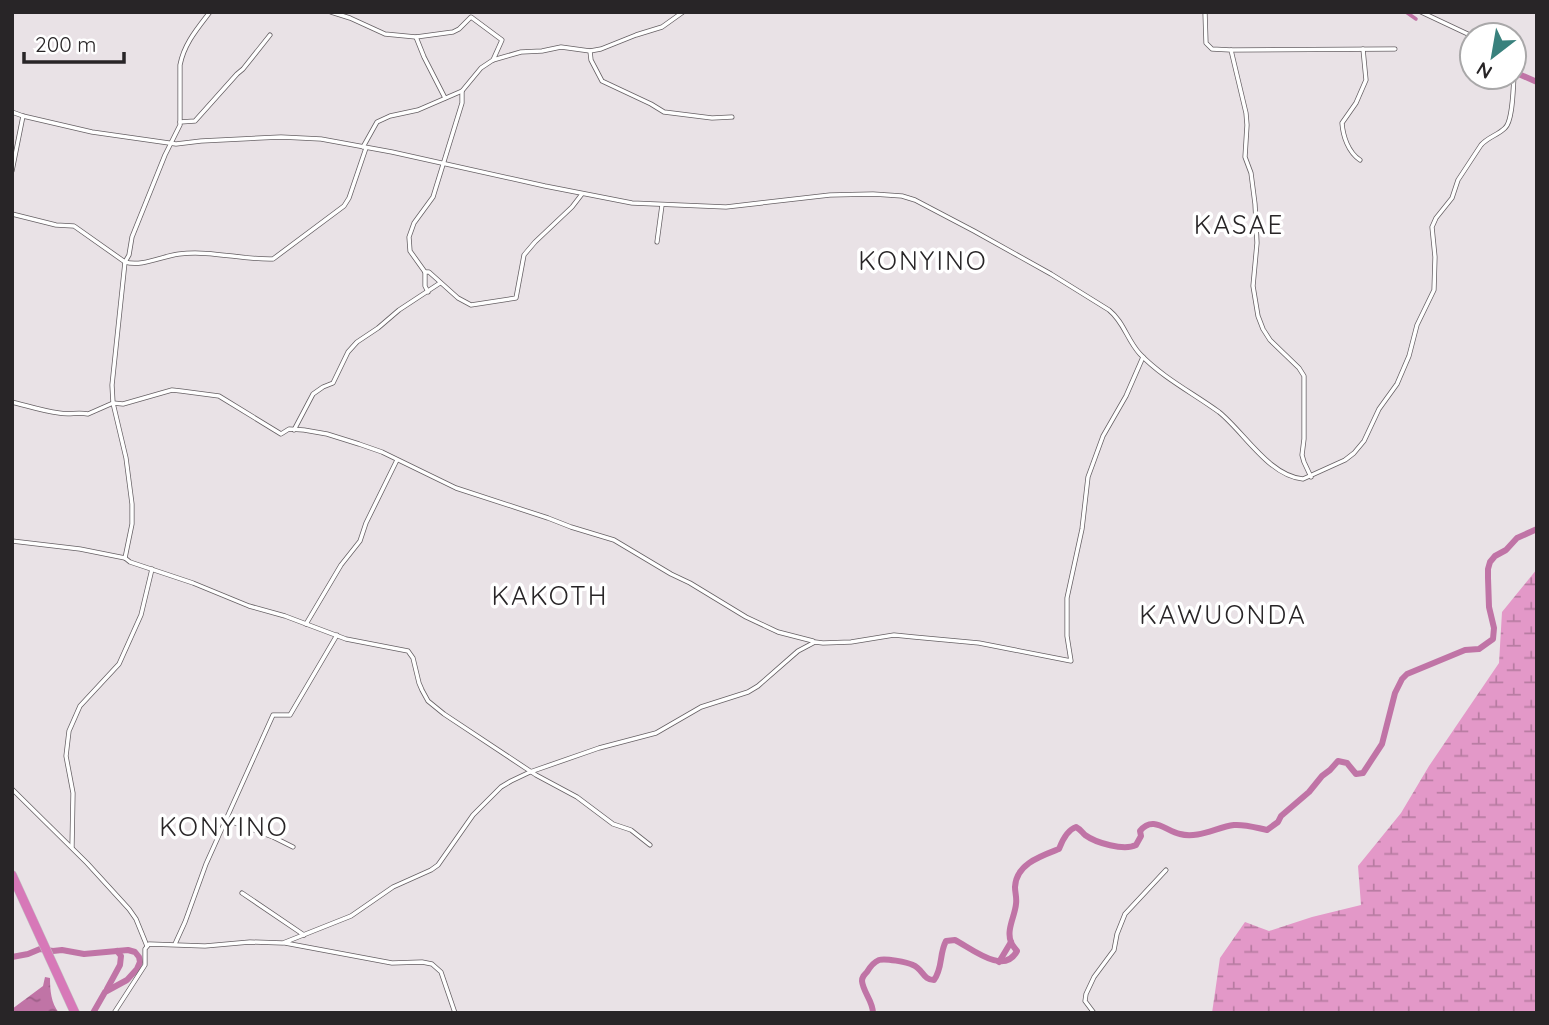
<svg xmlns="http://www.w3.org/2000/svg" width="1549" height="1025" viewBox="0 0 1549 1025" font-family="Quicksand,sans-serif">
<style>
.wetland{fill:url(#wetland-marsh)}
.water{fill:url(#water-ripples)}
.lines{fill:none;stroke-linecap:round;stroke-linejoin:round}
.canal{stroke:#c074a6;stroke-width:3.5}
.river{stroke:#c074a6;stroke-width:6}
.street-casing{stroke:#666064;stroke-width:5}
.highway-casing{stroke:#c3c2c3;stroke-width:10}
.street{stroke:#fff;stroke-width:3.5}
.highway{stroke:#d778b8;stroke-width:9}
.labels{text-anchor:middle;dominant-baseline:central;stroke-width:7;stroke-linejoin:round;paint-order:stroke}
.quarter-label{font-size:26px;letter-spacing:2px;fill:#282527;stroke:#fff}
</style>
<defs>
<pattern id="wetland-marsh" width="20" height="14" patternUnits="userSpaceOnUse" patternTransform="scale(1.75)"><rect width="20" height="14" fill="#e398c8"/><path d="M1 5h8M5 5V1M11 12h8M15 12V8" fill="none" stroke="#b87ca2"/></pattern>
<pattern id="water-ripples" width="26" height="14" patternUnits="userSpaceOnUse" patternTransform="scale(1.75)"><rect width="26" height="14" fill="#c074a6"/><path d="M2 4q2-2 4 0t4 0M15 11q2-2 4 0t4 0" fill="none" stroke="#9c5f87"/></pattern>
</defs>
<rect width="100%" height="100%" fill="#e9e2e6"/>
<polygon class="wetland" points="1537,569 1537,1013 1212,1013 1220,958 1245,922 1269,931 1312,917 1361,905 1358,866 1401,813 1429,766 1499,663 1502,612"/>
<path class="water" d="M45,977L50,978C50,990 51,1003 59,1013H12V1009L43,986Z"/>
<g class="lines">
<polyline class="canal" points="1406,12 1416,19"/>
<g class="river">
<polyline points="1514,72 1537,82"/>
<polyline points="12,957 28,954 40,949 53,951 62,950 84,954 128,950 135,952 139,957 140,962 137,969 127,980 105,992 93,1013"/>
<polyline points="999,962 1011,942"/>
<polyline points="107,989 120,965 121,956 117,951"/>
<path d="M873,1013C873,1001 863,992 862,981C862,977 864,975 867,972C870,967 874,962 879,960C885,958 907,962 913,965C923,969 923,980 934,980C943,968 939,954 946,941L955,940C971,948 1004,976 1017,951C1015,948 1012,946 1011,942C1006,930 1015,916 1016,904C1017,898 1015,893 1015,887C1016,864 1041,856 1059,849C1062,841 1067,830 1076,827C1080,829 1082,832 1085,835C1096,843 1124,851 1136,845L1141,836L1140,831C1153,815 1166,831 1180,834C1198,839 1217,827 1234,825C1245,824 1257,828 1267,830L1278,822L1281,816L1309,792L1322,776L1330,770L1338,761L1347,763L1356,774L1363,773L1382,744L1395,693L1402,679L1407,674L1465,650L1479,649L1493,639L1494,628L1489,607L1488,578V569L1490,562L1495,556L1506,550L1517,538L1537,529"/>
</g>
<defs>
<g id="street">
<polyline points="331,12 350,18 385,34 416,37 453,32 459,29 471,17 502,40 493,60"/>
<polyline points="1205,12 1206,43 1212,49 1231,50 1246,113 1247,125 1245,157 1251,173 1255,204 1257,243 1253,286 1258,316 1263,329 1270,340 1299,368 1304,376 1304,439 1302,455 1304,462 1311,477"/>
<polyline points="1421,12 1472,36"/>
<polyline points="416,37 424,57 445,98"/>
<polyline points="1231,50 1395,49"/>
<polyline points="590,51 591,60 602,81 651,104 664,112 712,118 732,117"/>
<polyline points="1514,76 1518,57"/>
<polyline points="462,91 462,103 433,197 414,223 409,237 410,251 425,272 429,272 458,298 471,305 516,298 524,255 535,242 572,207 582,194"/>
<path d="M12,112L23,116L92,132L176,144L201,141L281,137L321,139L392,152L545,186L632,203L726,207L830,195L873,194L902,196L915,200L974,231L1051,274L1109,310C1124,322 1127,340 1140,354C1163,378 1193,393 1219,412C1244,432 1269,476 1303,479L1345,460L1354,453L1364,441L1379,409L1397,384L1409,356L1417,325L1434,290L1435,257L1432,227L1436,218L1452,198L1458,180L1481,145C1488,137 1498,135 1505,128C1513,121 1513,88 1514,77"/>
<polyline points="180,122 195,121 237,74 243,69 270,35"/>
<polyline points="363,147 377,122 390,116 418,110 462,91 481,68 493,60 521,52 542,51 561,47 590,51 601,49 636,35 662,27 683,12"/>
<path d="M1360,160C1348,152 1343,136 1342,123L1356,103L1366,80L1363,49"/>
<polyline points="12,171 23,116"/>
<path d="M12,214L56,225L74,226L125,262C142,267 162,256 179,254C211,250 242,260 273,259L344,206L349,198L366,148"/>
<polyline points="657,242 662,205"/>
<polyline points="425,272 425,286 428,292"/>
<path d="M12,402C28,406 43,411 59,413C69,415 78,412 88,414L113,403L123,404L172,390L181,391L219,396L281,434L289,429L304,430L327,434L359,444L382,452L456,488L548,518L571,527L614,540L671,574L690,583L746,617L778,632L813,641"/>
<polyline points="294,430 313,394 323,387 333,383 348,352 357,342 378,328 399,310 440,283"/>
<path d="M12,541L80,549L125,558L132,524V504L126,458L113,403L112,385L125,262L129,255L132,237L165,155L180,125V65C184,44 197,29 210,12"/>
<polyline points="125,558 130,562 193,583 249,606 285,616 346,639 408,651 413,658 419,683 422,690 428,701 444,714 536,775 577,797 613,824 631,830 650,845"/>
<polyline points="306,624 341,565 360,541 366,523 397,460"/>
<polyline points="12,789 87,863 129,909 136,919 147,946"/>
<polyline points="227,820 273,837 293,847"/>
<polyline points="72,847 73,793 66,756 69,731 80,706 119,664 141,615 152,569"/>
<polyline points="242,893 304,935"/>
<polyline points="285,943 392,963 422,962 432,964 441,972 455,1013"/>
<polyline points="175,944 185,922 206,864 273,715 290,715 337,635"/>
<polyline points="114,1013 145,965 145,949 149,944 205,946 250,942 283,943 351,916 393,887 431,870 438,865 473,815 501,787 511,781 530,772 599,748 656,733 701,707 748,692 758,686 798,651 815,642 823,643 851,642 894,635 914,637 979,643 1071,661 1067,636 1067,598 1082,529 1088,477 1103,436 1126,396 1143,357"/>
<polyline points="1094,1013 1085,1001 1086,994 1094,977 1114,950 1117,934 1125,914 1166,870"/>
</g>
<polyline id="highway" points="12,875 75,1013"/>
</defs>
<use href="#street" class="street-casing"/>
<use href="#highway" class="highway-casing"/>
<use href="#street" class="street"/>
<use href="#highway" class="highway"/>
</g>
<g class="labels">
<g class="quarter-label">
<text x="1239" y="224">KASAE</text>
<text x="923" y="260">KONYINO</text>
<text x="550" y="595">KAKOTH</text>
<text x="1223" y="614">KAWUONDA</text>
<text x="224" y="826">KONYINO</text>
</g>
</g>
<rect width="1549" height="1025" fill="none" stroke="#282527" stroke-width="28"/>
<g transform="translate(1493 56) rotate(211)"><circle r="33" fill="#ffffff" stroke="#a9a8a9" stroke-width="2"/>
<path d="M0-5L12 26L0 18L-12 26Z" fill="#39817d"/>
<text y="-10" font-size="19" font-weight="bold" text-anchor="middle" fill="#282527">N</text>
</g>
<path d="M24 52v10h100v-10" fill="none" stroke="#282527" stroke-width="3.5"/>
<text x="35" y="52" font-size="21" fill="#282527" stroke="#ffffff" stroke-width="5" paint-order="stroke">200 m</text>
</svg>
